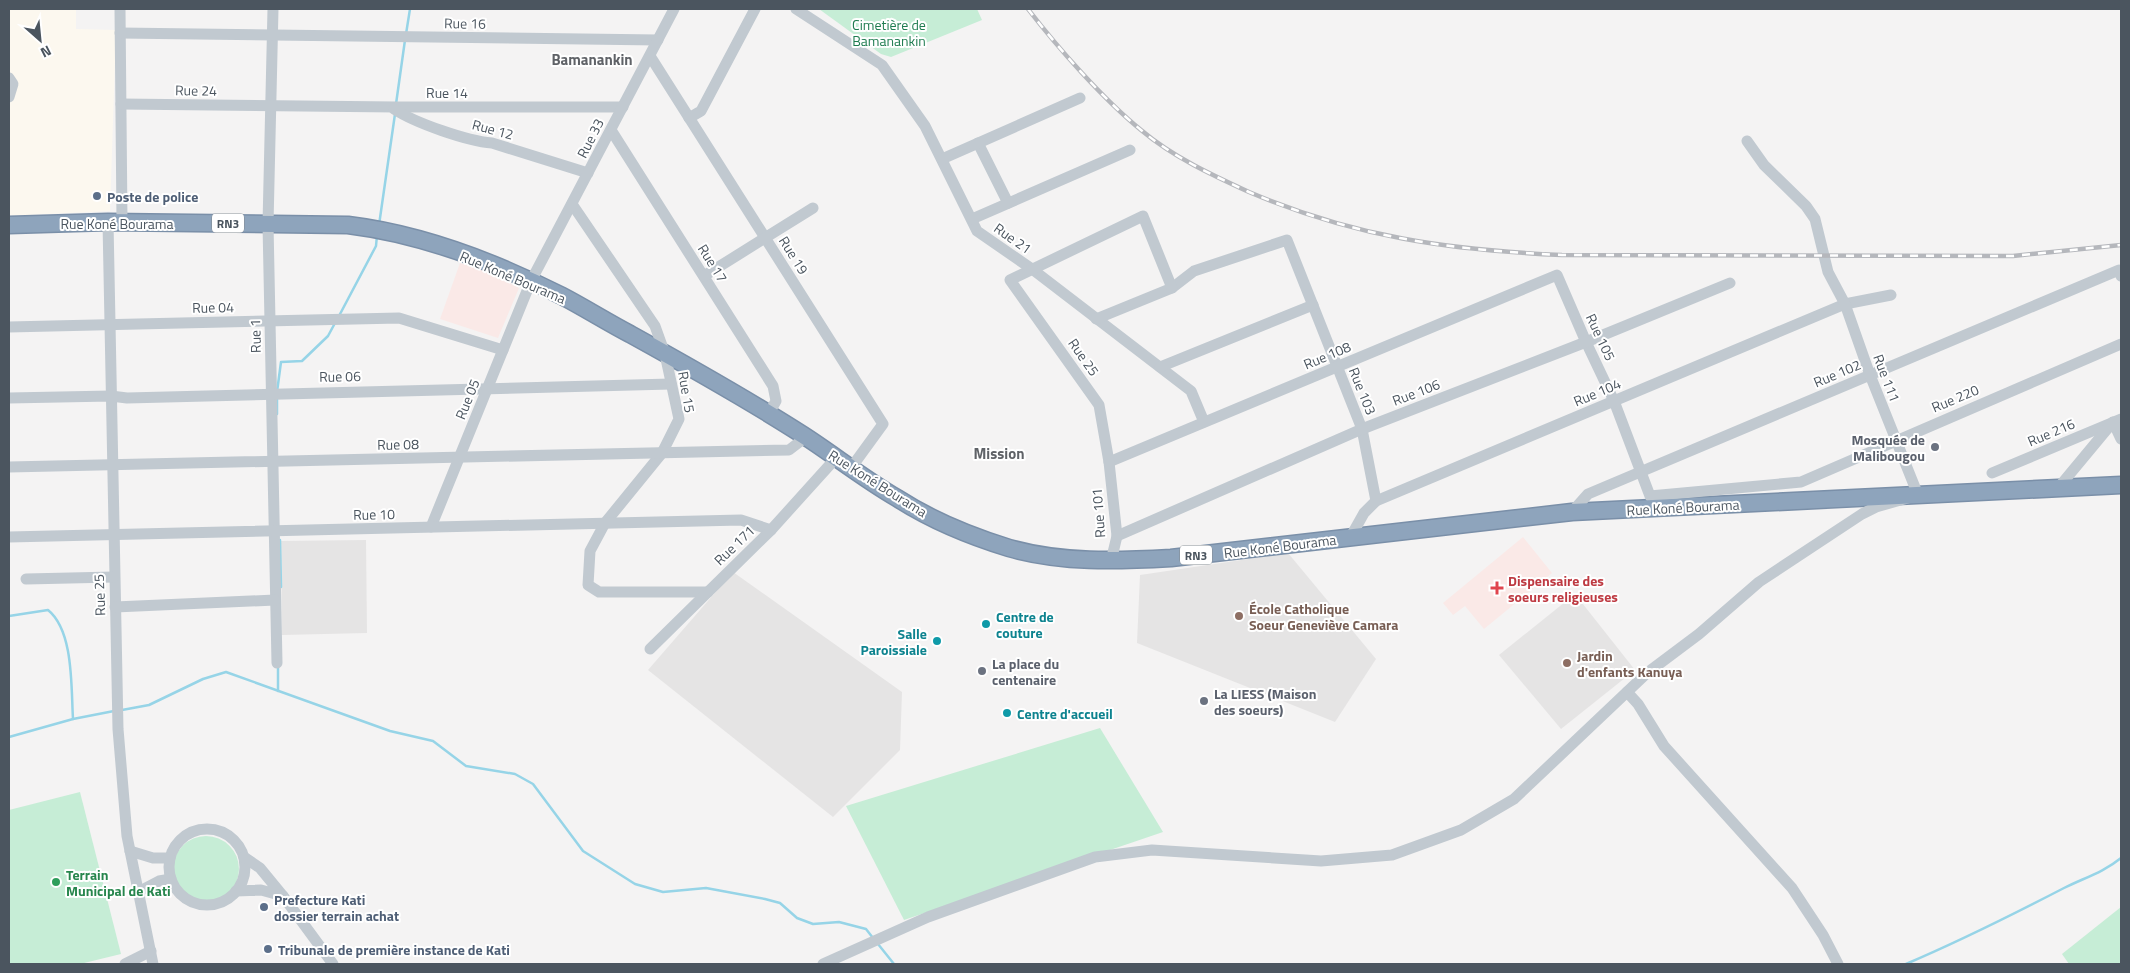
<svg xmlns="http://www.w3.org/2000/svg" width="2130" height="973" viewBox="0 0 2130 973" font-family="'Titillium Web',sans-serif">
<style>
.commercial{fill:#fcf8ef}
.education{fill:#e5e4e4}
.medical{fill:#fae9e7}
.green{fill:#c6edd6}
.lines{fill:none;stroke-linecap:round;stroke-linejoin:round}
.stream{stroke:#96d4e7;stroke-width:2.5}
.highway-casing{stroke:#7a8fa8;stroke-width:19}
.minor{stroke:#c1c9d0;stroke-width:11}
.highway{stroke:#8ea4bc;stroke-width:16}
.rail-casing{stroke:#b5b7bc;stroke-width:4.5}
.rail{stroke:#fff;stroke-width:2.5;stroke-dasharray:8;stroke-linecap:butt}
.service-dot{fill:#5c6f8a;stroke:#fff;stroke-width:2}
.worship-dot{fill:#6b7280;stroke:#fff;stroke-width:2}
.health-dot{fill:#e0444e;stroke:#fff;stroke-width:2}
.education-dot{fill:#8d6e63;stroke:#fff;stroke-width:2}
.culture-dot{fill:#0f9aa8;stroke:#fff;stroke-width:2}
.leisure-dot{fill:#2e9e5b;stroke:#fff;stroke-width:2}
.labels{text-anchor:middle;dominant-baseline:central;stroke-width:4;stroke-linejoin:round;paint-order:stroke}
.shield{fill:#fff;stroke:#81888f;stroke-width:1}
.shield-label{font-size:12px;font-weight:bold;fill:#4b555f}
.street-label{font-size:14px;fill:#4b555f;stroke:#fff}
.park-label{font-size:14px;fill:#1f7c50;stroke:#fff}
.service-label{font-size:14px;font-weight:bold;fill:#4e5e75;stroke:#fff;text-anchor:start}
.worship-label{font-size:14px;font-weight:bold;fill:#5b616d;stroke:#fff;text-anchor:start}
.health-label{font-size:14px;font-weight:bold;fill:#be3a42;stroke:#fff;text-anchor:start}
.education-label{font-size:14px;font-weight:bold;fill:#785e54;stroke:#fff;text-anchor:start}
.culture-label{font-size:14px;font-weight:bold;fill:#0d838f;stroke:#fff;text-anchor:start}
.leisure-label{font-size:14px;font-weight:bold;fill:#27864d;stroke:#fff;text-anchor:start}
.neighbourhood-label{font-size:15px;font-weight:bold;fill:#5f6267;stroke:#fff}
</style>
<rect width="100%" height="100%" fill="#f4f3f3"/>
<polygon class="commercial" points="9,9 76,9 76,29 116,30 110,211 9,216"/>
<g class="education">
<polygon points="366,540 367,633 282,635 281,541"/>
<polygon points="1288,553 1376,659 1335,722 1137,643 1140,575"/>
<polygon points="733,572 902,692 900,750 833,817 648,670"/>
<polygon points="1575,594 1635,670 1561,729 1499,655"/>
</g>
<g class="medical">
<polygon points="460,263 487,271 519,288 498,338 440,319"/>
<polygon points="1523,537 1552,573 1484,629 1465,606 1453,615 1443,603"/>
</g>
<g class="green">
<polygon points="819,9 977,9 982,20 891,57 881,54"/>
<polygon points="1100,728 1163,832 904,920 846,806"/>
<polygon points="80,792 121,954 80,964 9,964 9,810"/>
<circle cx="206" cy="869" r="33"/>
<polygon points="2121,907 2121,964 2069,964 2062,954"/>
</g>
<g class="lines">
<g class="stream">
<polyline points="406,34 410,9"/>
<polyline points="396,104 405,40"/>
<polyline points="379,225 395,114"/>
<polyline points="339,316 376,246 377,235"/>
<polyline points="277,392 281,362 302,361 328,336 335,323"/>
<polyline points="277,397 277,414"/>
<polyline points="280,540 281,587"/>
<path d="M9,616L48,610C74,631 71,688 73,719"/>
<polyline points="278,691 278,667"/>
<polyline points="122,710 149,705 203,679 226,672 390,731 433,741 466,766 515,774 533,784 583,851 635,884 663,892 706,888 765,899 780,903 797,918 813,924 839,922 866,929 873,938"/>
<polyline points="9,737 73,719 114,711"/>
<polyline points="878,944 894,964"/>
<path d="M1906,964C1960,941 2012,915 2064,888C2084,878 2104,872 2121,858"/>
</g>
<defs>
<path id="highway" d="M9,225L108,222L348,225C421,234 497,263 562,296C585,308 607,322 630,334C688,366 747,399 803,435C834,455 864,479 897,498C931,520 970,536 1009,548C1061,563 1117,561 1171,558L1572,512L2121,485"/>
</defs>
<use href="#highway" class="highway-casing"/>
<g class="minor">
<polyline points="120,9 122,222"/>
<polyline points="273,9 268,224 277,663"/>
<polyline points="796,9 882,65 925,126 977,231 1032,269 1191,391 1204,422"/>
<polyline points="120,33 658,40"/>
<polyline points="650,56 883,424 851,468"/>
<polyline points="9,78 13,84 9,97"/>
<polyline points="121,104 396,107 623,107"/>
<path d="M394,109C415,123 467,141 492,143L588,173"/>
<polyline points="689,118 701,111 755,9"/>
<polyline points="611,130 773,386 776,401 769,413"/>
<polyline points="978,143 1008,203"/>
<polyline points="942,159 1080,98"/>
<polyline points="572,204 655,326 665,354 679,419 662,453 605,523 590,551 588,585 599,592 708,592"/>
<polyline points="972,219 1130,150"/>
<polyline points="108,222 118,729 127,836 153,964"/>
<polyline points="704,276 813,208"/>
<polyline points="1096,319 1172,288 1194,271 1287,240 1362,429 1376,501"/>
<polyline points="9,327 399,318 503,350"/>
<polyline points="1160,367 1313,305"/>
<polyline points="9,398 111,396 127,398 671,384"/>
<polyline points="1109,462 1557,275 1586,342 1614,401 1650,496 1801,482 2121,344"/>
<polyline points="9,467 789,450 806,437"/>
<polyline points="1992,473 2121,419"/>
<polyline points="2059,487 2113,422 2121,439"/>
<polyline points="1572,512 1588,494 2119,270 2121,276"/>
<polyline points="431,527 531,281 674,9"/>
<polyline points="1117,536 1362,429 1586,342 1730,283"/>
<polyline points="9,537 741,520 771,530"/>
<polyline points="1350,538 1364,513 1376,501 1845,304 1891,295"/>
<polyline points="1111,561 1117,536 1109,462 1099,405 1010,280 1143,216 1172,288"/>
<polyline points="26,579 114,577"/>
<polyline points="115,607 275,600"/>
<polyline points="650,649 771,530 836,458"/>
<polyline points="1627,692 1638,704 1664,746 1792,888 1823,935 1838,964"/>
<circle cx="207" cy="867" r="38"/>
<polyline points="130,851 153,858 170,858"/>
<polyline points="236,891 261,890 283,896 260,868 244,857"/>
<polyline points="138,892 159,881 171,879"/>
<polyline points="283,896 333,964"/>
<polyline points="125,964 151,951"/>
<polyline points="823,964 928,917 1095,857 1152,850 1321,861 1392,855 1461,830 1514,799 1647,673 1699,634 1759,582 1862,514 1876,507 1918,495 1870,375 1845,304 1828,272 1815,219 1806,206 1764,165 1747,141"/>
</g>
<use href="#highway" class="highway"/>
<defs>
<path id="rail" d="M1028,9C1058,48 1103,99 1141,130C1173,157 1212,175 1249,192C1355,237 1448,250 1562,255L2013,256L2121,245"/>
</defs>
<use href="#rail" class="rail-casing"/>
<use href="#rail" class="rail"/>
</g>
<g class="service-dot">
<circle cx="97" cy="196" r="5"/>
<circle cx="264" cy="907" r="5"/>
<circle cx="268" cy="949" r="5"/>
</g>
<g class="worship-dot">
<circle cx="1935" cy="447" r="5"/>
<circle cx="982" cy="671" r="5"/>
<circle cx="1204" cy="701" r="5"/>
</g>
<path class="health-dot" d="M1494.5 580.5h5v5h5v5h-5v5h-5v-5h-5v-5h5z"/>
<g class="education-dot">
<circle cx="1239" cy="616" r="5"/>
<circle cx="1567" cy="663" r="5"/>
</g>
<g class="culture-dot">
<circle cx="986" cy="624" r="5"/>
<circle cx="937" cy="641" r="5"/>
<circle cx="1007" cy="713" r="5"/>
</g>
<circle class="leisure-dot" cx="56" cy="882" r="5"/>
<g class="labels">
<g class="shield">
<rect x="212" y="213.5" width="32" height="19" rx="4"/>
<rect x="1180" y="545.5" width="32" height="19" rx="4"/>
</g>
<g class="shield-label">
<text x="228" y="223">RN3</text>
<text x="1196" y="555">RN3</text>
</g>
<g class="street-label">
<text transform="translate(465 23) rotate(1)">Rue 16</text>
<text transform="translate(196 90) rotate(1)">Rue 24</text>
<text x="447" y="92">Rue 14</text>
<text transform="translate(493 129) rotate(15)">Rue 12</text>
<text transform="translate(590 138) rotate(-63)">Rue 33</text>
<text x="117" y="223">Rue Koné Bourama</text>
<text transform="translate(1013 238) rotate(35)">Rue 21</text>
<text transform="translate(794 255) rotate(58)">Rue 19</text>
<text transform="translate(713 263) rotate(58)">Rue 17</text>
<text transform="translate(513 277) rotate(23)">Rue Koné Bourama</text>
<text transform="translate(213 307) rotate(-1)">Rue 04</text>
<text transform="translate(255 336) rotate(-91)">Rue 1</text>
<text transform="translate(1601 337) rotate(65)">Rue 105</text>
<text transform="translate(1327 355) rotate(-23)">Rue 108</text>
<text transform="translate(1084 357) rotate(55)">Rue 25</text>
<text transform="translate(1837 373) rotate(-23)">Rue 102</text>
<text transform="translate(340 376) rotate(-1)">Rue 06</text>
<text transform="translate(1887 378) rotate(69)">Rue 111</text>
<text transform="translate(1363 391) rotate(68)">Rue 103</text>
<text transform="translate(687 392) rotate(80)">Rue 15</text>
<text transform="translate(1416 392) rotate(-21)">Rue 106</text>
<text transform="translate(1597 392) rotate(-23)">Rue 104</text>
<text transform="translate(1955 398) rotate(-23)">Rue 220</text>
<text transform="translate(467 399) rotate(-68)">Rue 05</text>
<text transform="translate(2051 432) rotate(-23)">Rue 216</text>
<text transform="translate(398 444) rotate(-1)">Rue 08</text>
<text transform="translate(878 483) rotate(32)">Rue Koné Bourama</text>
<text transform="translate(1683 507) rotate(-3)">Rue Koné Bourama</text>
<text transform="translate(1098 513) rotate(-94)">Rue 101</text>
<text transform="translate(374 514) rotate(-1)">Rue 10</text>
<text transform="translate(734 545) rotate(-44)">Rue 171</text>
<text transform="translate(1280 546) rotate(-7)">Rue Koné Bourama</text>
<text transform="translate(99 595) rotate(-92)">Rue 25</text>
</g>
<g class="park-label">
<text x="889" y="24">Cimetière de<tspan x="889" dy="16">Bamanankin</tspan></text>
</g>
<g class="service-label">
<text x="107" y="196">Poste de police</text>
<text x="274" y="899">Prefecture Kati<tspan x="274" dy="16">dossier terrain achat</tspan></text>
<text x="278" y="949">Tribunale de première instance de Kati</text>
</g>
<g class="worship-label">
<text x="1925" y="439" text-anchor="end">Mosquée de<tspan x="1925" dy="16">Malibougou</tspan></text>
<text x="992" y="663">La place du<tspan x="992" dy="16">centenaire</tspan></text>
<text x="1214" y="693">La LIESS (Maison<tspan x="1214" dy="16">des soeurs)</tspan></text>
</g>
<g class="health-label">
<text x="1508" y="580">Dispensaire des<tspan x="1508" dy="16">soeurs religieuses</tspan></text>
</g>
<g class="education-label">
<text x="1249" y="608">École Catholique<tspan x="1249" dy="16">Soeur Geneviève Camara</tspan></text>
<text x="1577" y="655">Jardin<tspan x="1577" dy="16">d'enfants Kanuya</tspan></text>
</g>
<g class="culture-label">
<text x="996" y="616">Centre de<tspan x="996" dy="16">couture</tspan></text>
<text x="927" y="633" text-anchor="end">Salle<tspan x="927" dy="16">Paroissiale</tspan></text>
<text x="1017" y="713">Centre d'accueil</text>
</g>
<g class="leisure-label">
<text x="66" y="874">Terrain<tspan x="66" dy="16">Municipal de Kati</tspan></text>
</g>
<g class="neighbourhood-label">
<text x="592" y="59">Bamanankin</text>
<text x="999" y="453">Mission</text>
</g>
</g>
<rect width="2130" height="973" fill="none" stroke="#4b555f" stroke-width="20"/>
<g transform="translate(40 40) rotate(153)" stroke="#ffffff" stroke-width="4" paint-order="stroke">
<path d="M0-4L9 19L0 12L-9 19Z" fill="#4b555f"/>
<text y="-8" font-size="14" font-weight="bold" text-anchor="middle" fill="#4b555f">N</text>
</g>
</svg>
